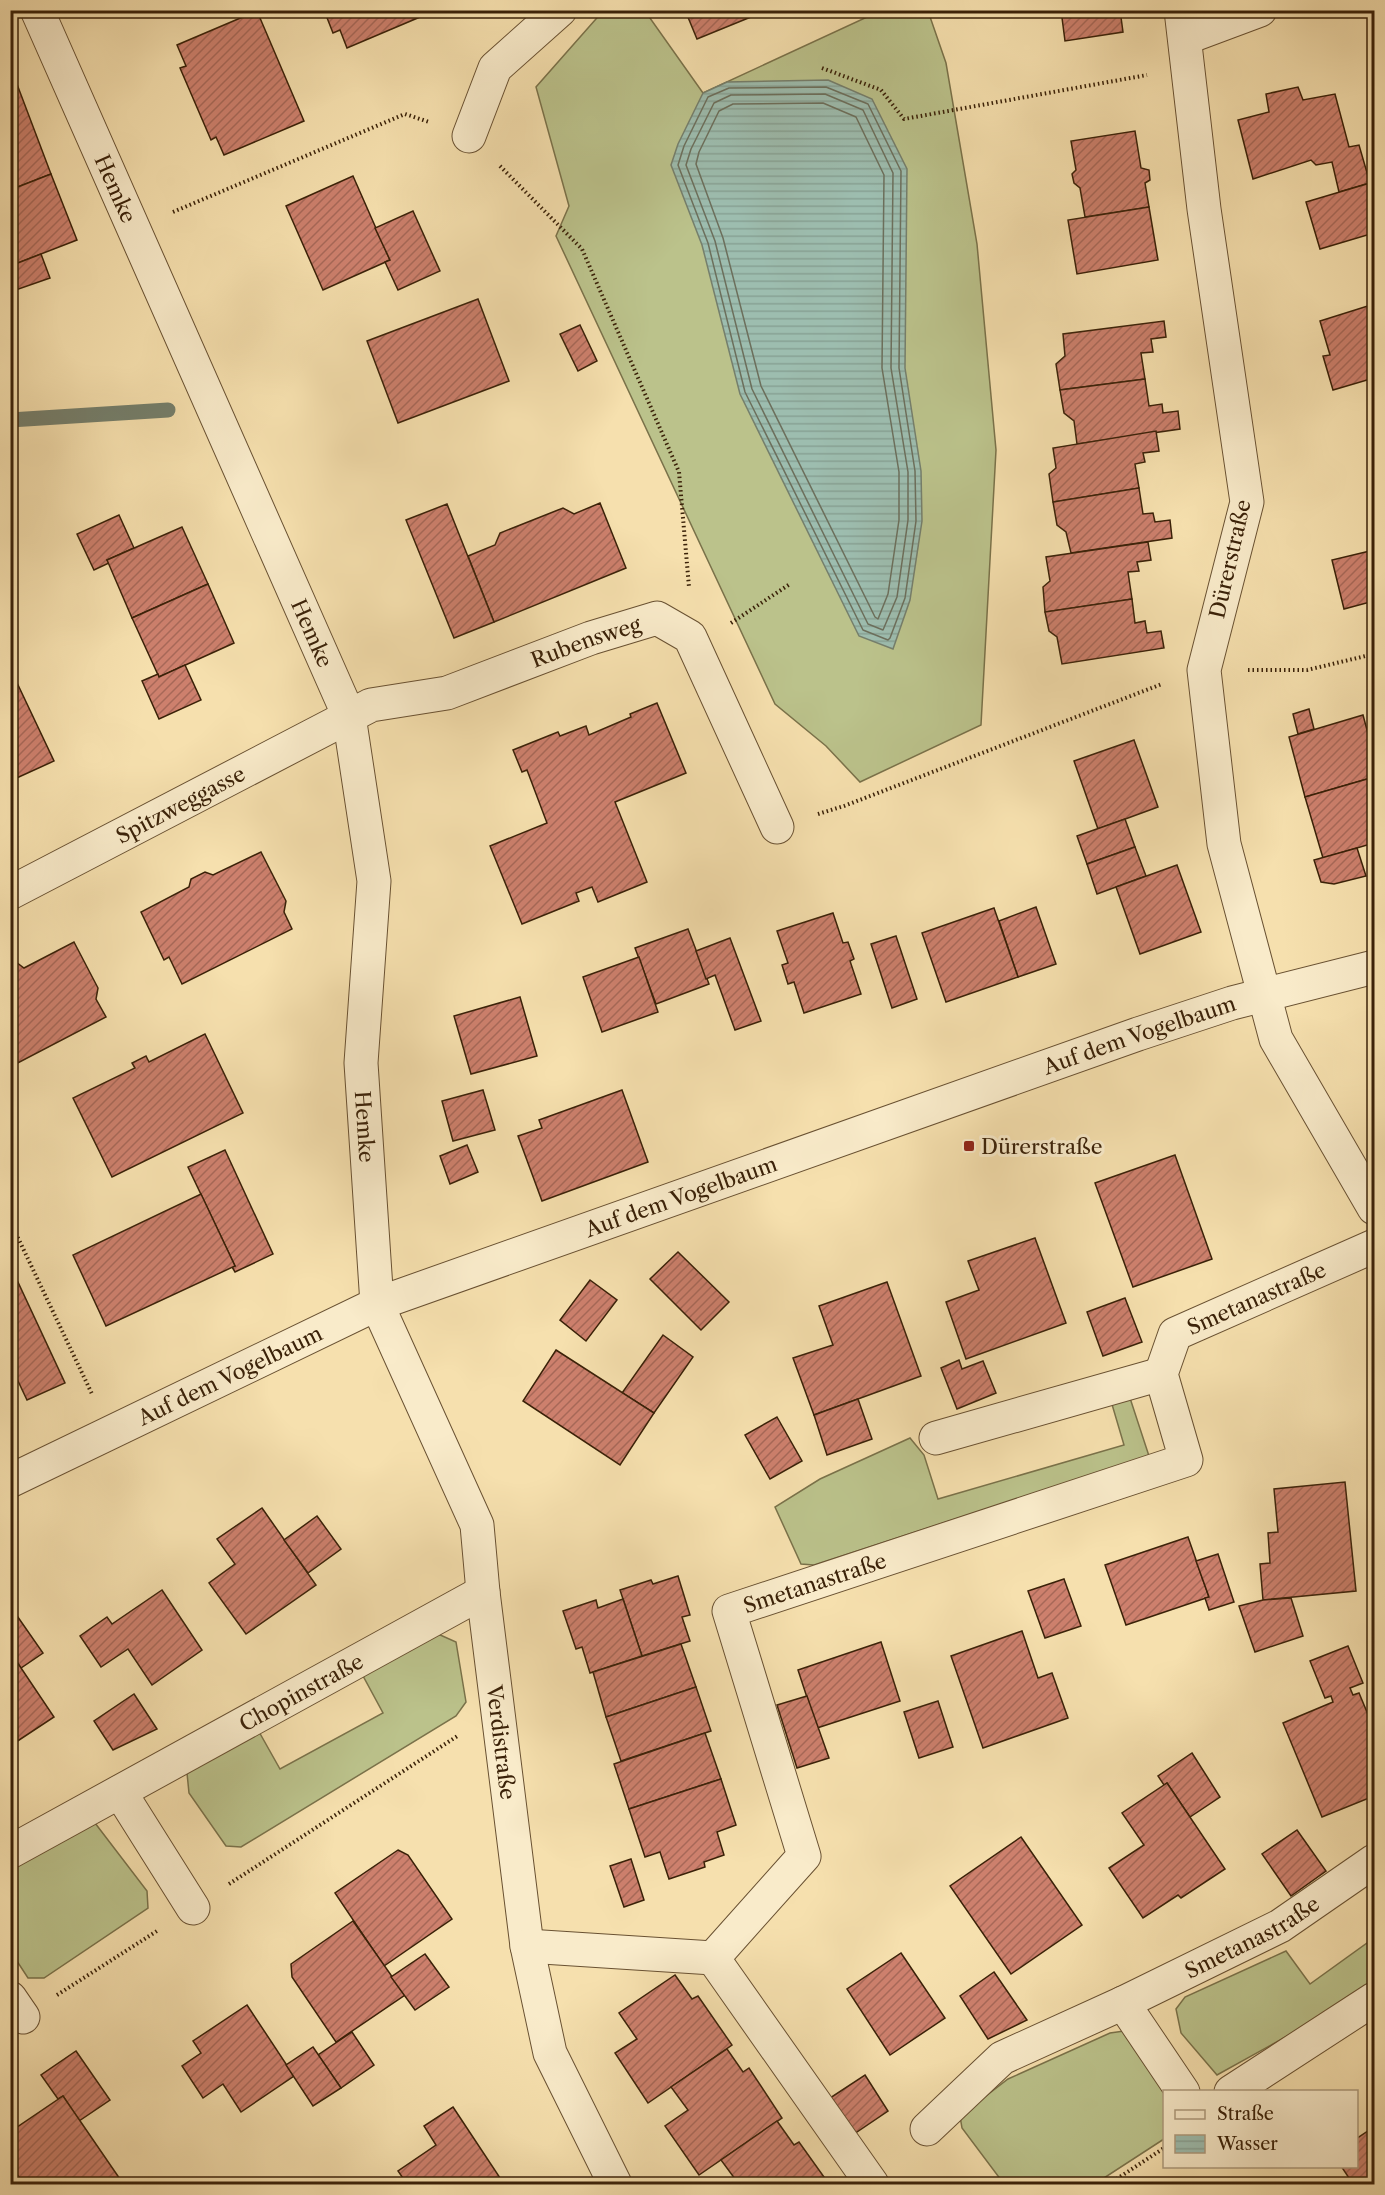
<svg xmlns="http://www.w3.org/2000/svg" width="1385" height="2195" viewBox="0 0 1385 2195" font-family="'Libre Caslon Text',serif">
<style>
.grass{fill:#bbc28b;stroke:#7a724a;stroke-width:1.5}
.water{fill:url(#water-rules);stroke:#757f6c;stroke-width:1.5}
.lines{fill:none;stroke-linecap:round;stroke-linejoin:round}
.shore{stroke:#6c6f5c;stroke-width:1.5}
.stream{stroke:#757f6c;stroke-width:15}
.building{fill:url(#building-hatch);stroke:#3a2108;stroke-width:1.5}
.minor-casing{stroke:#695132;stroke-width:35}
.path{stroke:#3a2108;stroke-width:4;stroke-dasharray:1.5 3;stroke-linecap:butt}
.minor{stroke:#f9ebca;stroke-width:33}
.poi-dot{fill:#8f2418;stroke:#f9ebca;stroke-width:2}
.labels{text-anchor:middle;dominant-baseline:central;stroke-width:6;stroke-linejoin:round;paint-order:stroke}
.street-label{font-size:21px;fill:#3a2108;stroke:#f9ebca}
.poi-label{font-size:21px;fill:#3a2108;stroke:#f9ebca;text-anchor:start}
</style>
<defs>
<pattern id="water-rules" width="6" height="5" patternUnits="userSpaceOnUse" patternTransform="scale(1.5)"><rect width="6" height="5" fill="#9dbdaf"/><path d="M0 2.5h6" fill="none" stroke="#88a295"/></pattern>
<pattern id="building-hatch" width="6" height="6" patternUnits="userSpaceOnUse" patternTransform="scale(1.5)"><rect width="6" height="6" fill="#cd806d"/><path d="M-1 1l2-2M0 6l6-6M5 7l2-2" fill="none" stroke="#a76858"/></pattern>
</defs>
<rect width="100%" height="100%" fill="#f6e0ae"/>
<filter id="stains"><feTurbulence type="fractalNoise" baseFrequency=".00333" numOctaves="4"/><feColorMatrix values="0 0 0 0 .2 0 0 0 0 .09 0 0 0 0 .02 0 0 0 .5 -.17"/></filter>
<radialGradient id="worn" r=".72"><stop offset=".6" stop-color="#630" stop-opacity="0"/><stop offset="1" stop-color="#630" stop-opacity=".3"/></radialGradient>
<g class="grass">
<polygon points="603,11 645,11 703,93 880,11 928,11 946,63 977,244 996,450 981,725 860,782 826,746 775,704 556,236 569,206 536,87"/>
<polygon points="1129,1395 1149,1456 814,1565 801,1564 775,1507 820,1479 910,1438 924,1455 938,1499 1124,1445 1111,1401"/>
<polygon points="438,1634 456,1642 466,1702 456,1716 241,1847 226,1846 189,1793 187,1773 258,1730 280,1769 383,1713 362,1674"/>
<polygon points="95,1823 147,1891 148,1908 44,1978 28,1978 11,1952 10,1866"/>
<polygon points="1374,1938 1374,1984 1354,1999 1217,2075 1181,2033 1176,2009 1185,1997 1286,1951 1310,1984"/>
<polygon points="1124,2031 1164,2092 1164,2139 1104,2178 1061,2184 1004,2184 962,2128 960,2116 1008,2079 1110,2033"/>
</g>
<polygon class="water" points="828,80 872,99 907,169 905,368 921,471 922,521 910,600 893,649 859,636 740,394 702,245 671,165 678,144 703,93 727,82"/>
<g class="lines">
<g class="shore">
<polygon points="826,87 868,104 901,171 899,368 915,471 916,521 905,598 890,638 888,640 863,630 745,392 708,243 678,165 684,146 708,97 729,88"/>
<polygon points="825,94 863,110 893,173 891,368 908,472 908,520 897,597 883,630 868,624 752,389 715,241 686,165 691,149 714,103 731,95"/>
<polygon points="823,103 856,117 884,175 882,368 899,472 899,520 888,594 878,619 875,617 761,386 723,238 696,164 699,152 719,111 733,104"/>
</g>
<polyline class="stream" points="10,420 168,410"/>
</g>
<g class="building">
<polygon points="324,10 417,10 420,17 347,48 340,30 333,33"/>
<polygon points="685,10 768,10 697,39"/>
<polygon points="1061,10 1120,10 1123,32 1065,41"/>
<polygon points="257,11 304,121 224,155 216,137 211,140 180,68 186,66 177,45"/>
<polygon points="12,71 51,174 10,190 10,72"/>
<polygon points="1298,87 1303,100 1335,94 1349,147 1359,145 1370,183 1339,192 1332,162 1316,165 1311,160 1253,179 1238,120 1269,112 1266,94"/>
<polygon points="1135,131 1141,168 1149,170 1150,180 1145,183 1149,207 1085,217 1080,188 1074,183 1072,174 1076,170 1071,141"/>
<polygon points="51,174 77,240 10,266 10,190"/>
<polygon points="353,176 390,260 323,290 286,206"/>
<polygon points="1370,183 1374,199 1374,233 1320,249 1306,202"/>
<polygon points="1149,207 1158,260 1077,274 1068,220"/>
<polygon points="413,211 440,271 398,290 385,262 390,260 375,228"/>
<polygon points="41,254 50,278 10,292 10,266"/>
<polygon points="478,299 509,381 398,423 367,341"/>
<polygon points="1374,304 1374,378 1333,390 1323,356 1330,355 1320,321"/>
<polygon points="1164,321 1166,337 1151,339 1153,352 1141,353 1145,379 1060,390 1056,364 1065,356 1063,334"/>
<polygon points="580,325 597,361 578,371 560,334"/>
<polygon points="1145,379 1149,406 1162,404 1163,413 1178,411 1180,429 1077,444 1074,421 1064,413 1060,390"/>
<polygon points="1156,431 1159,451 1143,453 1145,462 1135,464 1139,488 1053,502 1049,474 1056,468 1053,448"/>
<polygon points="1139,488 1143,514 1153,513 1155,522 1170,520 1172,538 1071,553 1066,532 1057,525 1053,502"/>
<polygon points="600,503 626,568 494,622 468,556 495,545 500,533 563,508 574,514"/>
<polygon points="447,504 494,622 454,638 406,520"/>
<polygon points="119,515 134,548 107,560 109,563 94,570 77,534"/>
<polygon points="1374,523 1374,552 1368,525"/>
<polygon points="182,527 208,584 132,618 107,560"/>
<polygon points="1148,542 1151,560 1137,562 1139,571 1128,572 1132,599 1045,612 1043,587 1050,581 1046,557"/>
<polygon points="1374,550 1374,601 1344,609 1332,560"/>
<polygon points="208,584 234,643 159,677 132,618"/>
<polygon points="1132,599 1135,623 1145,621 1147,633 1161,631 1164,648 1062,664 1057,637 1049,631 1045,612"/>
<polygon points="185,665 201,700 159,719 142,681 158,674 159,677"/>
<polygon points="10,668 54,761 10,781"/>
<polygon points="657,703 686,773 615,802 647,882 598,902 592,887 576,893 579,901 522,924 490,846 547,823 527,770 522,772 513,750 558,732 560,736 586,726 589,735 631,717 630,714"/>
<polygon points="1309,709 1314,729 1298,734 1293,714"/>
<polygon points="1363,715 1374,756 1374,777 1305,797 1289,737"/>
<polygon points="1134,740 1158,807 1098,829 1074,761"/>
<polygon points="1374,777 1374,843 1323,858 1305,797"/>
<polygon points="1125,819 1135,847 1087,864 1077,836"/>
<polygon points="1135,847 1146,876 1097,894 1087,864"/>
<polygon points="1357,848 1366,876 1334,884 1321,882 1314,860"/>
<polygon points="261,852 286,901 284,912 292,929 182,984 169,957 164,960 141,912 189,887 191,879 205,872 213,875"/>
<polygon points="1177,865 1201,932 1140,954 1116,887"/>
<polygon points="1036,907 1056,964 1018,977 999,921"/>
<polygon points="994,908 1018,977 946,1002 922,933"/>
<polygon points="833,913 843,943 848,942 854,959 850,961 861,994 804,1013 794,982 788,984 782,965 788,963 777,931"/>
<polygon points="688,929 709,984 656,1004 635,948"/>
<polygon points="896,936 917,999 892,1008 871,944"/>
<polygon points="730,938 761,1021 735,1030 715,975 706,979 696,951"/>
<polygon points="74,942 98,988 96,999 106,1017 10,1067 10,964 16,962 24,968"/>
<polygon points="639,957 658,1012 602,1032 583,977"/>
<polygon points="520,997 537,1056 471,1074 454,1016"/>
<polygon points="205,1034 243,1113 112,1177 73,1098 135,1068 132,1063 146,1056 149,1062"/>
<polygon points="483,1090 495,1130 453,1141 442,1101"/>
<polygon points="622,1090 648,1162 542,1201 518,1136 542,1128 539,1120"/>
<polygon points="467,1145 478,1172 450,1184 440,1156"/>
<polygon points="225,1150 273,1254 235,1272 232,1267 235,1266 188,1167"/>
<polygon points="1175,1155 1212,1259 1133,1287 1095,1183"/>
<polygon points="201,1194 235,1266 106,1326 73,1255"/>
<polygon points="1035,1238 1066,1323 966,1359 946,1302 979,1290 968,1261"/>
<polygon points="678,1252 729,1302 701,1330 650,1279"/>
<polygon points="10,1265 65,1383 27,1400 10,1364"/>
<polygon points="590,1280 617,1300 586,1341 560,1320"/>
<polygon points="887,1282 921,1376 814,1415 793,1358 833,1345 819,1306"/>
<polygon points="1125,1298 1142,1342 1103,1356 1087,1312"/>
<polygon points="663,1335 693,1357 654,1413 622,1393"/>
<polygon points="556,1350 654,1413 620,1465 523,1401"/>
<polygon points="959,1360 962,1369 983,1361 996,1393 957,1409 941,1368"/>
<polygon points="858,1399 872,1439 827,1455 814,1415"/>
<polygon points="777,1417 802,1461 770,1479 745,1435"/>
<polygon points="1345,1482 1356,1591 1263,1600 1260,1564 1270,1563 1268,1533 1278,1532 1274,1489"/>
<polygon points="262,1508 316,1585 246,1634 209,1583 235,1564 217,1539"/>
<polygon points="317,1516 341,1549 308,1573 284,1540"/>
<polygon points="1188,1537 1209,1597 1126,1625 1105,1565"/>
<polygon points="1218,1554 1234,1602 1209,1610 1205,1598 1209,1597 1196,1561"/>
<polygon points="678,1576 690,1615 682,1617 690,1641 642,1656 620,1590 651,1580 653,1584"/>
<polygon points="1064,1579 1081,1626 1045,1638 1028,1591"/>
<polygon points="162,1590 202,1650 152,1685 128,1649 101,1667 80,1636 107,1617 112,1624"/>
<polygon points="1291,1598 1303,1636 1255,1652 1239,1606 1263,1600"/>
<polygon points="623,1599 642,1656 590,1673 582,1647 576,1649 563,1611 596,1600 598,1608"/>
<polygon points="13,1610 43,1653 21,1668 10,1654 10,1612"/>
<polygon points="1022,1631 1038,1678 1052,1673 1068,1718 983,1748 951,1656"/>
<polygon points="881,1642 900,1701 817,1728 798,1670"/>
<polygon points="681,1644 696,1687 606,1717 593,1672"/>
<polygon points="1348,1646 1363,1683 1350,1688 1353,1695 1359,1693 1374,1729 1374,1796 1322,1817 1283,1723 1333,1702 1331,1696 1325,1698 1310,1661"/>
<polygon points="11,1653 54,1717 10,1746 10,1654"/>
<polygon points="696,1687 711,1731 621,1761 606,1717"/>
<polygon points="134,1694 157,1729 113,1750 94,1721"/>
<polygon points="807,1696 829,1758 797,1768 777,1705"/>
<polygon points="938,1701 953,1747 919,1758 904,1712"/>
<polygon points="705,1733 721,1779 629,1809 614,1764"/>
<polygon points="1192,1753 1220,1797 1190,1817 1167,1783 1164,1785 1158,1776"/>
<polygon points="721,1779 736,1825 717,1832 724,1855 704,1862 705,1867 669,1879 660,1852 645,1857 629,1809"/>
<polygon points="1167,1783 1225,1869 1181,1898 1178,1895 1143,1918 1109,1868 1144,1845 1122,1813"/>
<polygon points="1297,1830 1326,1871 1291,1896 1262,1854"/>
<polygon points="1021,1837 1082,1925 1011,1974 950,1886"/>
<polygon points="398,1850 408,1855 452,1919 384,1966 335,1893"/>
<polygon points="631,1859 644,1900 624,1907 610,1866"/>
<polygon points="353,1921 405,1995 336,2042 292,1977 291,1964"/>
<polygon points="901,1953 945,2018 890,2055 847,1989"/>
<polygon points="425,1954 449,1987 415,2010 391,1977"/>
<polygon points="994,1972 1027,2020 988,2039 960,1996"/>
<polygon points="675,1975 692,1999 698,1996 732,2045 648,2103 615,2053 637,2039 619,2013"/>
<polygon points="247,2005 294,2076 241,2112 223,2084 203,2098 182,2066 201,2053 193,2041"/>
<polygon points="352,2032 374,2065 341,2088 318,2055"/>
<polygon points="313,2047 341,2088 313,2106 286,2065"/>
<polygon points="727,2049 743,2072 749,2068 782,2118 699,2175 665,2126 688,2110 671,2087"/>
<polygon points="76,2051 110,2100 79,2121 63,2096 58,2099 41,2075"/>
<polygon points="865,2075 888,2111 854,2134 830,2098"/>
<polygon points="63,2096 122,2182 118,2184 24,2184 10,2165 10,2132"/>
<polygon points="453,2107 502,2181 509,2180 513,2184 407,2184 398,2171 436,2145 424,2126"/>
<polygon points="777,2121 794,2145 799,2142 829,2184 736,2184 738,2183 721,2160"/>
<polygon points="1374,2127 1374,2184 1353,2184 1341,2166 1356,2166 1356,2139"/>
</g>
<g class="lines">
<defs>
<g id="minor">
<path id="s1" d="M37,10L349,716L374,881L361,1063L377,1304L477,1525L483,1592L527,1946L550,2053L615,2184"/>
<polyline points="1181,10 1204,209 1247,502 1204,670 1224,844 1276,1039 1374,1208"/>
<polyline points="1185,38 1260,10"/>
<polyline points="469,136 495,68 560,10"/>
<path id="s2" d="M10,893L371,705L447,693L591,638L657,618L690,637L777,827"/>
<polyline points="936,1438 1161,1374"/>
<path id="s3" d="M10,1481L377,1304L1138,1034L1232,1003L1374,967"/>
<polyline points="120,1792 193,1908"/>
<path id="s4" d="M10,1852L483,1592"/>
<polyline points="527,1946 713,1958 872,2184"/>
<path id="s5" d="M713,1958L804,1856L729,1611L1186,1460L1161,1374L1175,1334L1374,1246"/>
<polyline points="10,1998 23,2017"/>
<polyline points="1123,2003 1183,2092"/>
<polyline points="1231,2092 1374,1999"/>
<path id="s6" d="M927,2129L1002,2058L1123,2003L1280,1926L1374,1861"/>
</g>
</defs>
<use href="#minor" class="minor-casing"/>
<g class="path">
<polyline points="822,68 881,90 904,119 1147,75"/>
<polyline points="500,166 582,249 679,472 689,587"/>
<polyline points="173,212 405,114 429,122"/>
<polyline points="731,623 790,584"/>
<polyline points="1248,670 1307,670 1374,654"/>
<polyline points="818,814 844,806 1162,684"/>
<polyline points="10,1221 92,1394"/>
<polyline points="229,1884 459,1735"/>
<polyline points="57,1995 157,1931"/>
<polyline points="1109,2184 1164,2148"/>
</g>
<use href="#minor" class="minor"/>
</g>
<rect class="poi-dot" x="963" y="1140" width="12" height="12" rx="3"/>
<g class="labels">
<g class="street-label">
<text stroke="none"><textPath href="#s1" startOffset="195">Hemke</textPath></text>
<text transform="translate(1230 559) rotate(-77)">Dürerstraße</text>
<text stroke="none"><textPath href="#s1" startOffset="681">Hemke</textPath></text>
<text stroke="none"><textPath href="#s2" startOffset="632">Rubensweg</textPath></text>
<text stroke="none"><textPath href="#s2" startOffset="192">Spitzweggasse</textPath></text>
<text stroke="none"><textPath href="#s3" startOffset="1216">Auf dem Vogelbaum</textPath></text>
<text stroke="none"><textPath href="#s1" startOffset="1185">Hemke</textPath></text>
<text stroke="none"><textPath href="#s3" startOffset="730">Auf dem Vogelbaum</textPath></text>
<text stroke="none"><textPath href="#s5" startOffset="1095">Smetanastraße</textPath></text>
<text stroke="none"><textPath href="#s3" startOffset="244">Auf dem Vogelbaum</textPath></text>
<text stroke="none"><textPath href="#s5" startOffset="483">Smetanastraße</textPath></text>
<text stroke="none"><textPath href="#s4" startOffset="332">Chopinstraße</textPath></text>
<text stroke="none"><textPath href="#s1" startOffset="1824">Verdistraße</textPath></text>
<text stroke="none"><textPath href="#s6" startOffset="381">Smetanastraße</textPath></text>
</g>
<g class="poi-label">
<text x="981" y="1146">Dürerstraße</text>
</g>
</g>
<rect width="1385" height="2195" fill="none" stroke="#f6e0ae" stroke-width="36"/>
<rect x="12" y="12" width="1361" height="2171" fill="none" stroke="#3a2108" stroke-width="3"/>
<rect x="18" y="18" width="1349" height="2159" fill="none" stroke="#3a2108" stroke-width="1.5"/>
<rect x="1163" y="2090" width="195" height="78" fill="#f9ebca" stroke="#ad9a7c" stroke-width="1.5"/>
<rect x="1175" y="2110" width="30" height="9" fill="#f9ebca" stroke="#ad9a7c" stroke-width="1.5"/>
<text x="1217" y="2120" font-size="18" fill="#3a2108">Straße</text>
<rect x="1175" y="2135" width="30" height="18" fill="url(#water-rules)" stroke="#ad9a7c" stroke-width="1.5"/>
<text x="1217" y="2150" font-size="18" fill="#3a2108">Wasser</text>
<rect width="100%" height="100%" filter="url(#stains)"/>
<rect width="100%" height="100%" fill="url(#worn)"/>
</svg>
